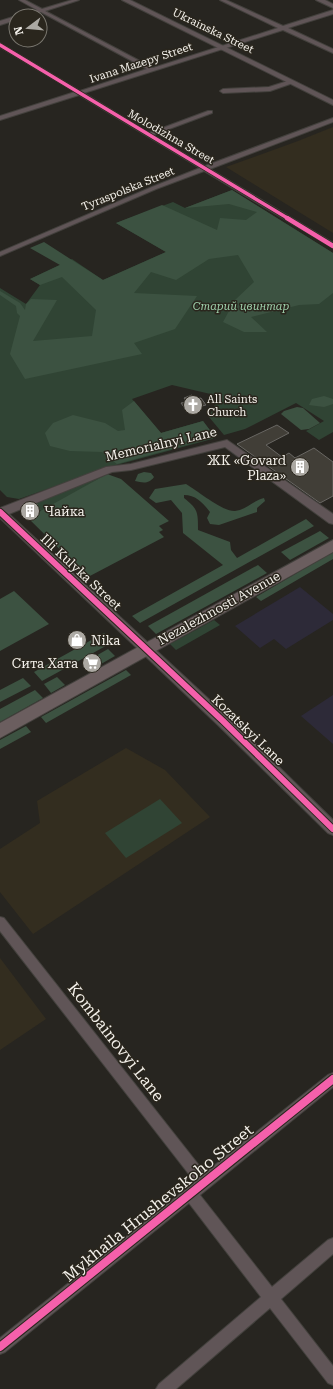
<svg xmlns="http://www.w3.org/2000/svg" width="333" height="1389" viewBox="0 0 333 1389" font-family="'Roboto Serif',serif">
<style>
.commercial{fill:#2d2a38}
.built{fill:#332d1f}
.green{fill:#304434}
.forest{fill:#3c5241}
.building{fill:#413e37;stroke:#696763}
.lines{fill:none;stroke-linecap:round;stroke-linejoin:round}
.minor-casing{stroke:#43413d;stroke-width:2}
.tertiary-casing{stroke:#43413d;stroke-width:2}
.primary-casing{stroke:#43413d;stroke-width:2}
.minor{fill:#605557;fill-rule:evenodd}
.tertiary{fill:#605557;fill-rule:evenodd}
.primary{fill:#6b5e5f;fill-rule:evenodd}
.cycleway-far3-casing{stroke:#2a261d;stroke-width:5}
.cycleway-far2-casing{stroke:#2a261d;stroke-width:6}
.cycleway-far1-casing{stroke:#2a261d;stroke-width:8}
.cycleway-casing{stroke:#2a261d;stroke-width:10}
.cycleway-far3{stroke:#f560ab;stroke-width:3.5}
.cycleway-far2{stroke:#f560ab;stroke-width:4.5}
.cycleway-far1{stroke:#f560ab;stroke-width:6}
.cycleway{stroke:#f560ab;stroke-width:8}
.labels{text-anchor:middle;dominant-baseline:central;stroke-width:3;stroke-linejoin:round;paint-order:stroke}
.far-street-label{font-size:11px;fill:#f3f0ea;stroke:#2a261d}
.far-park-label{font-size:11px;font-style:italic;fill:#9ed0ab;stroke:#2a261d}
.far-poi-label{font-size:11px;fill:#f3f0ea;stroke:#2a261d;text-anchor:start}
.street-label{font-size:13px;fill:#f3f0ea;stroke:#2a261d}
.poi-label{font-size:13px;fill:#f3f0ea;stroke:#2a261d;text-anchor:end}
.near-street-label{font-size:16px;fill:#f3f0ea;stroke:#2a261d}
</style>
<rect width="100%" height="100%" fill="#272520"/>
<g class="commercial">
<polygon points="300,587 333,614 333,620 286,649 274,639 260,648 235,626"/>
<polygon points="333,695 333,744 301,716"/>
</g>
<g class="built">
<polygon points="333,127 333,233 226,167 298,141"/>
<polygon points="126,748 165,770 210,817 33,934 0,892 0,849 40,823 37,801"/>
<polygon points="0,958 46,1019 0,1050"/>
</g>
<g class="green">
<polygon points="232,190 333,253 333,432 319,440 306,431 324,421 296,403 245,429 224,435 209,417 219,396 172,385 132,399 161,433 203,421 215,437 212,439 109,467 19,499 7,497 0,490 0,288 26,304 40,285 30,279 72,259 103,280 166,252 116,223 173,202 185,208"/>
<polygon points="107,474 42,512 32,503"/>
<polygon points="214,620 220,625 176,650 170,644"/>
<polygon points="160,799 182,823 126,858 105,833"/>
</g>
<g class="forest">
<polygon points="232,190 333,253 333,293 319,304 299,305 251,317 267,332 244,332 223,322 235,300 254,282 238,255 209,259 176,280 151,272 134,293 197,296 175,329 134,343 142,354 25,379 10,354 20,316 17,313 16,306 0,295 0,291 20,303 25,310 26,304 31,299 57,300 33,341 92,336 96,310 62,277 40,285 30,279 60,265 30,248 44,242 103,280 166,252 116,223 162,205 217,230 220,218 246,220 257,212 229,204 185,208"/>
<polygon points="324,396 333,399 333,404 324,407 309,405 312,399"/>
<polygon points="134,401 161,433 203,421 215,437 117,464 102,452 70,451 50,446 45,433 53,423 73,415 105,423 118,431 125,430 122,410"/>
<polygon points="297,407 303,408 320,423 309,429 301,430 281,414 284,411"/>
<path d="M144,472L151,473L154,477C149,484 143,483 135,481L138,474Z"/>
<polygon points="107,474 121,479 169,521 159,526 163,530 159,532 164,537 88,577 28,518"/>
<path d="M186,484C198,491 223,512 235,511C246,510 254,500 264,498L265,501L257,508V512L219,525L210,524L207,518L210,512C203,503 196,495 184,495V498C198,509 198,512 198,530L230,542L231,550L237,558L306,519L314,526L140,623L132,616L223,565L183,533L182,513L171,500L156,503L149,498L155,489Z"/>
<polygon points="320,531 329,538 290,560 281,552"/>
<polygon points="333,552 333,559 261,601 256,597"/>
<polygon points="258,565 267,573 156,634 148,626"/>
<polygon points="14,591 49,624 0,651 0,599"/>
<polygon points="104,633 113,642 42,681 34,672"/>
<polygon points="108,649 115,656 101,664 94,657"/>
<polygon points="126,670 131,675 46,723 41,717"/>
<polygon points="57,677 65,685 51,693 44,684"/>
<polygon points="23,678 31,686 0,702 0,690"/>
<polygon points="35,690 43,698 0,722 0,709"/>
<polygon points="26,726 31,732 0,749 0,740"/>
</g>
<g class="building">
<polygon points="192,395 195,399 201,398 206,405 186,410 181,403 187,402 184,398"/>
<polygon points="277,425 289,433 266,445 282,457 289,453 295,458 314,448 333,462 333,496 320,503 237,444"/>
</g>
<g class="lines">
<defs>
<g id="minor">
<polygon points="19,0 25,0 42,9 72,0 79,0 45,11 153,68 278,28 220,0 226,0 283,26 333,10 333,14 288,28 333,49 333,53 283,30 84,93 149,133 208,111 212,111 212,113 153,135 205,166 333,118 333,122 210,169 333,243 333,248 204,171 156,189 0,256 0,252 152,187 200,168 79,95 0,120 0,116 75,92 0,47 0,43 80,91 147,69 41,12 28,16 20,16 37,10"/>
<polygon points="16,16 16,20 0,25 0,21"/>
<polygon points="291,80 294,82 293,83 270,91 223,93 220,91 223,89 269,87"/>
<polygon points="0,917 4,918 205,1173 328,1075 333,1073 333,1087 200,1195 272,1287 328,1240 333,1238 333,1254 281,1299 333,1366 333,1385 328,1383 270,1308 176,1389 156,1389 159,1384 261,1297 189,1203 5,1352 0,1354 0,1338 195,1182 0,931"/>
</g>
<g id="tertiary">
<polygon points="122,0 130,0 333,100 333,105"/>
<polygon points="316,0 325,0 333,4 333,8"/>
<polygon points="227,440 333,514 333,524 329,523 225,447 131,470 112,472 9,514 228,717 333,820 333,835 328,833 218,725 0,518 0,508 106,467 131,464"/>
</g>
<polygon id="primary" points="333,540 333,552 0,738 0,723"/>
</defs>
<use href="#minor" class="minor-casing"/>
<use href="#tertiary" class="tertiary-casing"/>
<use href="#primary" class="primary-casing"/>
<use href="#minor" class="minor"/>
<use href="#tertiary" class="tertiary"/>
<use href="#primary" class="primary"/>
<defs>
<polyline id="cycleway-far3" points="0,45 289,219"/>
<polyline id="cycleway-far2" points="287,218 333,246"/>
<polyline id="cycleway-far1" points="0,512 223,721 333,829"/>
<polyline id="cycleway" points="0,1347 333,1079"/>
</defs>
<use href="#cycleway-far3" class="cycleway-far3-casing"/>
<use href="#cycleway-far2" class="cycleway-far2-casing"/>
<use href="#cycleway-far1" class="cycleway-far1-casing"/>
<use href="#cycleway" class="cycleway-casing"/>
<use href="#cycleway-far3" class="cycleway-far3"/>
<use href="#cycleway-far2" class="cycleway-far2"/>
<use href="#cycleway-far1" class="cycleway-far1"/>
<use href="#cycleway" class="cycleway"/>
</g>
<defs>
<symbol id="church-disc" viewBox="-11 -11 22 22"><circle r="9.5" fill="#aca9a3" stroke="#2a261d"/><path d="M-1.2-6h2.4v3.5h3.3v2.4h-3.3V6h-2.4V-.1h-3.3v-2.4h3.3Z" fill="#fff"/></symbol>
<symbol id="building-disc" viewBox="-11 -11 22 22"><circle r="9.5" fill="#aca9a3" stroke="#2a261d"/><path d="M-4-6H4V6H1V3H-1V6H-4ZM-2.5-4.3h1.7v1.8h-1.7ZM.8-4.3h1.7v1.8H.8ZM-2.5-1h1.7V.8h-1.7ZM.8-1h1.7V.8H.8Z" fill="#fff"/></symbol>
<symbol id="shop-disc" viewBox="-11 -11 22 22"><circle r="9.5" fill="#aca9a3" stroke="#2a261d"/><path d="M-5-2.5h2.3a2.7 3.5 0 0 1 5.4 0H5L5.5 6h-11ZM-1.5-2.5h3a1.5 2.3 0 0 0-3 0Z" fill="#fff"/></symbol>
<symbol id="supermarket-disc" viewBox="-11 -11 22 22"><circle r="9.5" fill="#aca9a3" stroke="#2a261d"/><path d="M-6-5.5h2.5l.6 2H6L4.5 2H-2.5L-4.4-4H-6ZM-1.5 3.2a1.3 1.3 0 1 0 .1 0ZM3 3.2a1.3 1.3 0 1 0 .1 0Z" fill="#fff"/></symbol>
</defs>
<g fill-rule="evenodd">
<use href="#church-disc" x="182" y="394" width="22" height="22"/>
<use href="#building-disc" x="289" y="456" width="22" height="22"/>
<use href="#building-disc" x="19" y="500" width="22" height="22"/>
<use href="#shop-disc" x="66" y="629" width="22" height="22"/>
<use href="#supermarket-disc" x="81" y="652" width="22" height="22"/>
</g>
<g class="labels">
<g class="far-street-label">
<text transform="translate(213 31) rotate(26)">Ukrainska Street</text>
<text transform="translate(141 63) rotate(-18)">Ivana Mazepy Street</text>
<text transform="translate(171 137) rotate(30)">Molodizhna Street</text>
<text transform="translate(128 189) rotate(-22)">Tyraspolska Street</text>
</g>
<g class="far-park-label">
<text x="241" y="306">Старий цвинтар</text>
</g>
<g class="far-poi-label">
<text x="207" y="399">All Saints<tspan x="207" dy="13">Church</tspan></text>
</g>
<g class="street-label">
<text transform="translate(161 444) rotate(-13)">Memorialnyi Lane</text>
<text transform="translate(81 572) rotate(43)">Illi Kulyka Street</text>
<text transform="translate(219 608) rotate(-29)">Nezalezhnosti Avenue</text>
<text transform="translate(248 730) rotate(44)">Kozatskyi Lane</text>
</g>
<g class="poi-label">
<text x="286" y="460">ЖК «Govard<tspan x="286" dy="15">Plaza»</tspan></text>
<text x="44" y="511" text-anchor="start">Чайка</text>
<text x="91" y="640" text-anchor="start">Nika</text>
<text x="78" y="663">Сита Хата</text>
</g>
<g class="near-street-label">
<text transform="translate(116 1042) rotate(52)">Kombainovyi Lane</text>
<text transform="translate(158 1203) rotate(-39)">Mykhaila Hrushevskoho Street</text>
</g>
</g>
<g transform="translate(28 28) rotate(254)"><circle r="19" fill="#2a261d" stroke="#7a776f"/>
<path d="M0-3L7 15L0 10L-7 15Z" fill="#aca9a3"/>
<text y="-6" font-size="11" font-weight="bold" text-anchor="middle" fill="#f3f0ea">N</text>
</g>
</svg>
